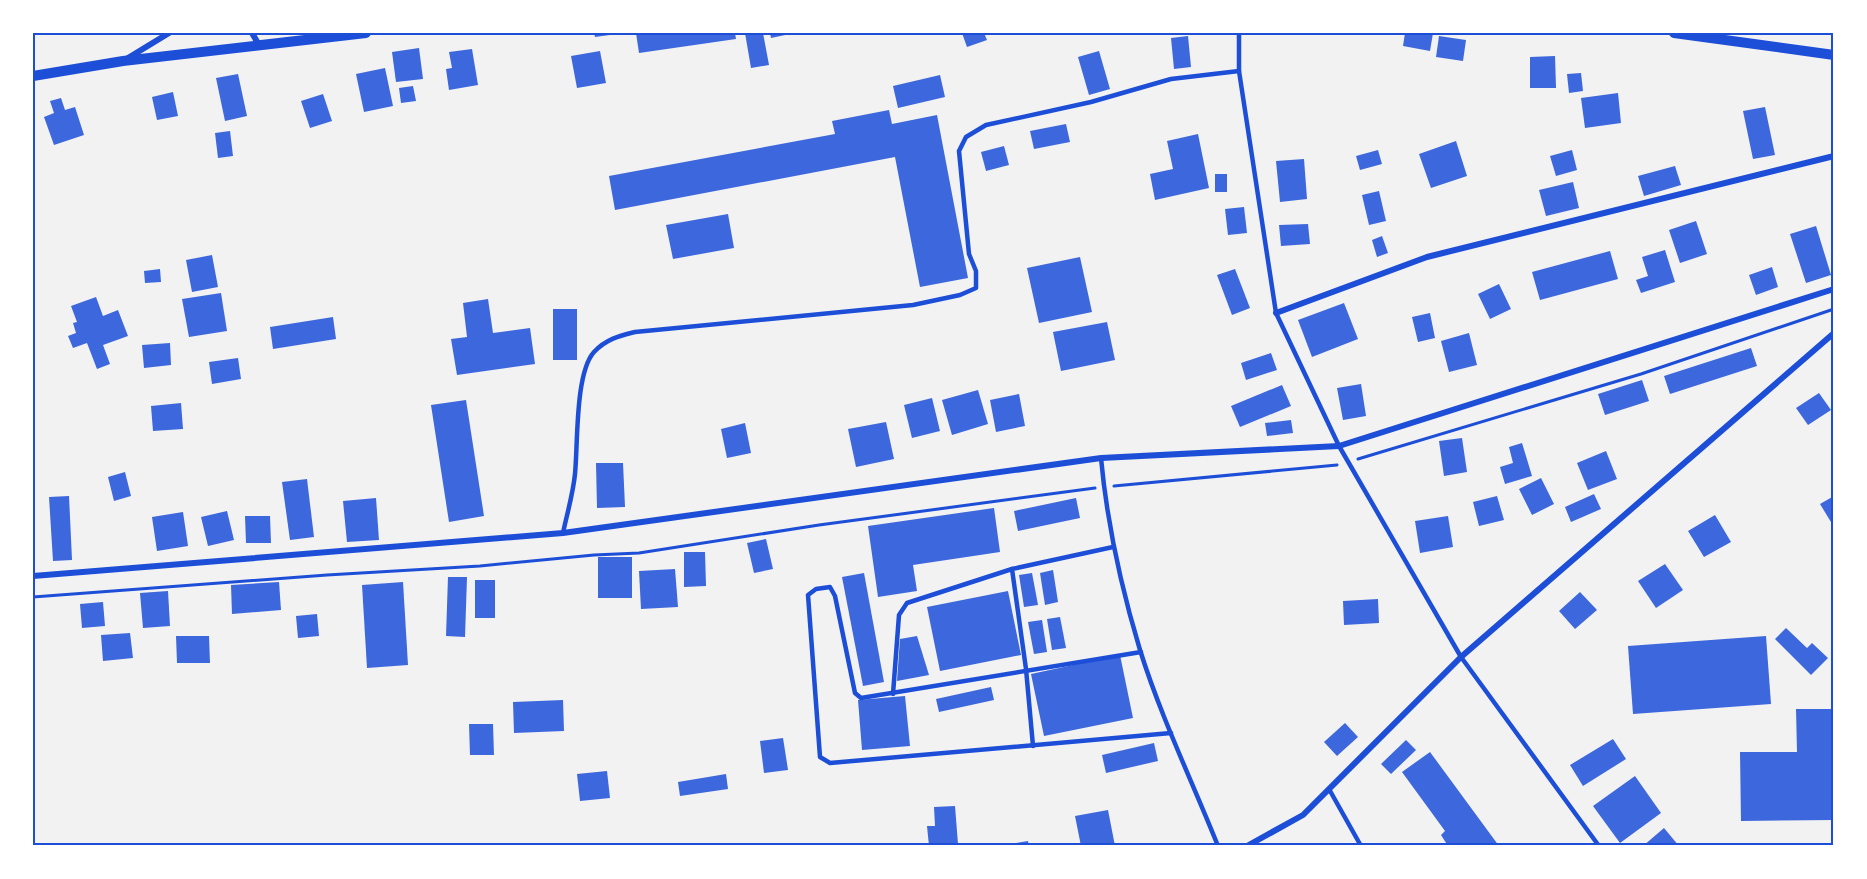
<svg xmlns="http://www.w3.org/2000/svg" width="1867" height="879" viewBox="0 0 1867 879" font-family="Montserrat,sans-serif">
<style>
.building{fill:#3d67dc}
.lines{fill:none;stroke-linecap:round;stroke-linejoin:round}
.path{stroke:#1d4ed8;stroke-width:3}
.service{stroke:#1d4ed8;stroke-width:4.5}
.minor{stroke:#1d4ed8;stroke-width:6}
.tertiary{stroke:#1d4ed8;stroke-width:10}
.neatline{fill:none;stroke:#1d4ed8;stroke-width:2}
</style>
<rect width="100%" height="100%" fill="#f2f2f2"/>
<g class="building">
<polygon points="594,33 617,33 617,34 595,37"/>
<polygon points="636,33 735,33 736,39 639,53"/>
<polygon points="745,33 763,33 769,65 751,68"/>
<polygon points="770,33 790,33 790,34 771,38"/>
<polygon points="962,33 984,33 987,40 967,47"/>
<polygon points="1405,33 1433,33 1430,51 1403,46"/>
<polygon points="1188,36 1191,67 1174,69 1171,38"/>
<polygon points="1439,36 1466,40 1463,61 1436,57"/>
<polygon points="419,48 423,79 396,82 392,52"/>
<polygon points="472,49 478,85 449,90 446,69 452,68 449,52"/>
<polygon points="600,51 606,83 577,88 571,56"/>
<polygon points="1099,51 1110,89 1089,95 1078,57"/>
<polygon points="1555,56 1556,88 1530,88 1530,57"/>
<polygon points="385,68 393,106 364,112 356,74"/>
<polygon points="1581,73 1583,91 1569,93 1567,74"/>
<polygon points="238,74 247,116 225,121 216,78"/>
<polygon points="940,75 945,97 898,108 893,86"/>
<polygon points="413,86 416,101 401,103 399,88"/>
<polygon points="173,92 178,116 157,120 152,97"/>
<polygon points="1618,93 1621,123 1585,128 1581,98"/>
<polygon points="323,94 332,121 310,128 301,101"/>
<polygon points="61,98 65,110 75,107 84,135 54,145 44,117 54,113 50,101"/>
<polygon points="1765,107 1775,155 1753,159 1743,111"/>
<polygon points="889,110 892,124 937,115 968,278 920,287 895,157 615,210 609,176 835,134 832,121"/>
<polygon points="1066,124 1070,142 1034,149 1030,131"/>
<polygon points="230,131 233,156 218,158 215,133"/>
<polygon points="1198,134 1209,188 1155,200 1150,174 1173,169 1167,141"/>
<polygon points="1456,141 1467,176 1431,188 1419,154"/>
<polygon points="1004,146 1009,165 986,171 981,152"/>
<polygon points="1378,150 1382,164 1360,170 1356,156"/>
<polygon points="1572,150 1577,170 1556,176 1550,156"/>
<polygon points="1304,159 1307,199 1280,202 1276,161"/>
<polygon points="1675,166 1681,185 1644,196 1638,176"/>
<rect x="1215" y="174" width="12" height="18"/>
<polygon points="1573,182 1579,208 1546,216 1539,190"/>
<polygon points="1379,191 1386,221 1369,225 1362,195"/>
<polygon points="1244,207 1247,233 1228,235 1225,209"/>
<polygon points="728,214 734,248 673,259 666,225"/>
<polygon points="1696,221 1707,254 1680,263 1669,230"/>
<polygon points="1308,224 1310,244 1281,246 1279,225"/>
<polygon points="1816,226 1831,275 1806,283 1790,234"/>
<polygon points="1382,236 1388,253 1377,257 1372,240"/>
<polygon points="1665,250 1675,282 1641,293 1636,280 1648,276 1642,257"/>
<polygon points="1610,251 1618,279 1540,300 1532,272"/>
<polygon points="212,255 218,287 192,292 186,260"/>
<polygon points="1080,257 1092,312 1039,323 1027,268"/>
<polygon points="1772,267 1778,287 1756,295 1749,275"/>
<polygon points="160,269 161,282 145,283 144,271"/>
<polygon points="1235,269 1250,308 1232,315 1217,275"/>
<polygon points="1499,284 1511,309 1490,319 1478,294"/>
<polygon points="221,293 227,331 189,337 182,299"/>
<polygon points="96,297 103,316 118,310 128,336 103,345 110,364 97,369 87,343 73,348 68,336 76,333 73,323 77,322 71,306"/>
<polygon points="488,299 493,333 530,328 535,364 457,375 451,339 467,337 463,303"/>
<polygon points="1344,303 1358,339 1312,357 1298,320"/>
<rect x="553" y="309" width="24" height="51"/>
<polygon points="1430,313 1435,338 1418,342 1412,317"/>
<polygon points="333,317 336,339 273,349 270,327"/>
<polygon points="1107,322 1115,360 1061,371 1053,332"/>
<polygon points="1469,333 1477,365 1449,372 1441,341"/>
<polygon points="170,343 171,365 144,368 142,345"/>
<polygon points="1751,348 1757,366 1670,394 1664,376"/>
<polygon points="1271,353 1277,370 1246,380 1241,363"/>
<polygon points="238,358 241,379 212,384 209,362"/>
<polygon points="1642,380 1649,401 1605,415 1598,394"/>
<polygon points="1361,384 1366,416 1343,420 1337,388"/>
<polygon points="1282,385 1291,406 1240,427 1231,406"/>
<polygon points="978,390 988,424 952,435 942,400"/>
<polygon points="1819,393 1831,410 1808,425 1796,408"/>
<polygon points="1019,394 1025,426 996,432 990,400"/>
<polygon points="932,398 940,431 912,438 904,405"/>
<polygon points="466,400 484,516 449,522 431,405"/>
<polygon points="181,403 183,429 153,431 151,406"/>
<polygon points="1291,420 1293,433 1267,436 1265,423"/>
<polygon points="886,422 894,459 856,467 848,429"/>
<polygon points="745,423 751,453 727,458 721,429"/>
<polygon points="1462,438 1467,472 1444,476 1439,441"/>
<polygon points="1522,443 1532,476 1505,484 1500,467 1513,463 1509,447"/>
<polygon points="1606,451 1617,479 1588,490 1577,463"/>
<polygon points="596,463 623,463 625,507 597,508"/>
<polygon points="125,472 131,496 114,501 108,477"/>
<polygon points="1541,478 1554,504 1532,515 1519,489"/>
<polygon points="307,479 314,537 290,540 282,482"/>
<polygon points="1594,494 1601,509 1571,522 1565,507"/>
<polygon points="69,496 72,560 53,561 49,497"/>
<polygon points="1497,496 1504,520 1479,526 1473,502"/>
<polygon points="1834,496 1834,527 1820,504"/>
<polygon points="376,498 379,540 347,542 343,501"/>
<polygon points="1076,498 1080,518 1018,531 1014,511"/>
<polygon points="994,508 1000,552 913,565 917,591 878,597 868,526"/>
<polygon points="227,511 234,540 208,546 201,517"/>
<polygon points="183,512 188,546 157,551 152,517"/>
<polygon points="1715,515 1731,542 1704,557 1688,531"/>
<polygon points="245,516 270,516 271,543 246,543"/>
<polygon points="1448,516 1453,547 1420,553 1415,521"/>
<polygon points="766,539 773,569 754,573 747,543"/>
<polygon points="684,552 705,552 706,586 684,587"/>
<rect x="598" y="557" width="34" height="41"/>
<polygon points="1665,564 1683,590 1656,608 1638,581"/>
<polygon points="675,569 678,607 641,609 639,571"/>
<polygon points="1053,570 1058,602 1045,605 1040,573"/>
<polygon points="864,573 884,682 863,686 842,577"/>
<polygon points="1032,573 1038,605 1024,607 1019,575"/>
<polygon points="448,577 467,577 465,637 446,636"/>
<rect x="475" y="580" width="20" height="38"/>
<polygon points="279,582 281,610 232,614 231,585"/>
<polygon points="403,582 408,665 367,668 362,585"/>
<polygon points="168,591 170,626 143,628 140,593"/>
<polygon points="1008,591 1021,655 940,671 927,607"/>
<polygon points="1580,592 1597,610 1575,629 1559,611"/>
<polygon points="1378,599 1379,623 1344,625 1343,601"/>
<polygon points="103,602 105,626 82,628 80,604"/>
<polygon points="317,614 319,636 298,638 296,616"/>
<polygon points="1060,617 1066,648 1052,650 1047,619"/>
<polygon points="1042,620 1047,652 1034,654 1028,622"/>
<polygon points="1786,628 1807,648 1812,643 1828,658 1811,675 1775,639"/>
<polygon points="130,633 133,658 103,661 101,635"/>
<polygon points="176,636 209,636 210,663 177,663"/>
<polygon points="917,636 929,675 897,681 900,639"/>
<polygon points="1766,636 1771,704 1633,714 1628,646"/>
<polygon points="1120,655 1133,718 1044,736 1031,674"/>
<polygon points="991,687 994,700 939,712 936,699"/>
<polygon points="905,696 910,746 862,750 858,700"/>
<polygon points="563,700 564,731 514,733 513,702"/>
<polygon points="1796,709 1834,709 1834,820 1741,821 1740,752 1797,752"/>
<polygon points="1345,723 1358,737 1337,756 1324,742"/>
<polygon points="469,724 493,724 494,755 470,755"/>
<polygon points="783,738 788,770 764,773 760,741"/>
<polygon points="1613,739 1626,759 1583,786 1570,765"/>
<polygon points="1406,740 1416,750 1391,774 1381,764"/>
<polygon points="1154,743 1158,761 1106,773 1102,755"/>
<polygon points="1430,752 1499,846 1448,846 1441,835 1445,831 1402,772"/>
<polygon points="607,771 610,798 580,801 577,774"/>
<polygon points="726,774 728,789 680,796 678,782"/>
<polygon points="1635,776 1661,813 1620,843 1593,806"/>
<polygon points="955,806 958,844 929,846 927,826 935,826 934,807"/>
<polygon points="1108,810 1115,846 1081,846 1075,816"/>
<polygon points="1664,828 1679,846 1643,846"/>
<polygon points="1028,841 1029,846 1011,846 1011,844"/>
</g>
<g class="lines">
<g class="path">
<polyline points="1358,459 1641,374 1834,309"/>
<polyline points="1114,486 1337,465"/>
<polyline points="33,597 327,575 480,566 594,555 639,553 819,525 1095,488"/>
</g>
<g class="service">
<polyline points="1239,33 1239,71 1276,313 1339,446 1461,657 1599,846"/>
<path d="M1101,458C1107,523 1121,587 1140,650C1161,717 1192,781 1218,846"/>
<path d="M563,533C567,514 573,494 575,474C578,444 575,373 594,352C606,339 619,336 635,332L913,305L960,295L976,288V271L969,254L959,151L966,137L986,125L1091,102L1171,79L1239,71"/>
<polyline points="1141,652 861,698 855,693 835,596 830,587 816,589 808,595 820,757 830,763 1171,733"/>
<polyline points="893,694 899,615 907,603 1012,569"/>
<polyline points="1033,746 1026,669 1012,569 1113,547"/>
<polyline points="1329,789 1361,846"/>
</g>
<g class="minor">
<polyline points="252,33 259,45"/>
<polyline points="128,58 169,33"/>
<polyline points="1276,313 1427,257 1834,156"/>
<polyline points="33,576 563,533 1101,458 1339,446 1834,289"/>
<polyline points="1247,846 1303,815 1461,657 1834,333"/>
</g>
<g class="tertiary">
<polyline points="1674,33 1834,55"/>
<polyline points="33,76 123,61 366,33"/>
</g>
</g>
<rect width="1867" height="879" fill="none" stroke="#ffffff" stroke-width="69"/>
<rect x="34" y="34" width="1798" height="810" class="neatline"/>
</svg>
